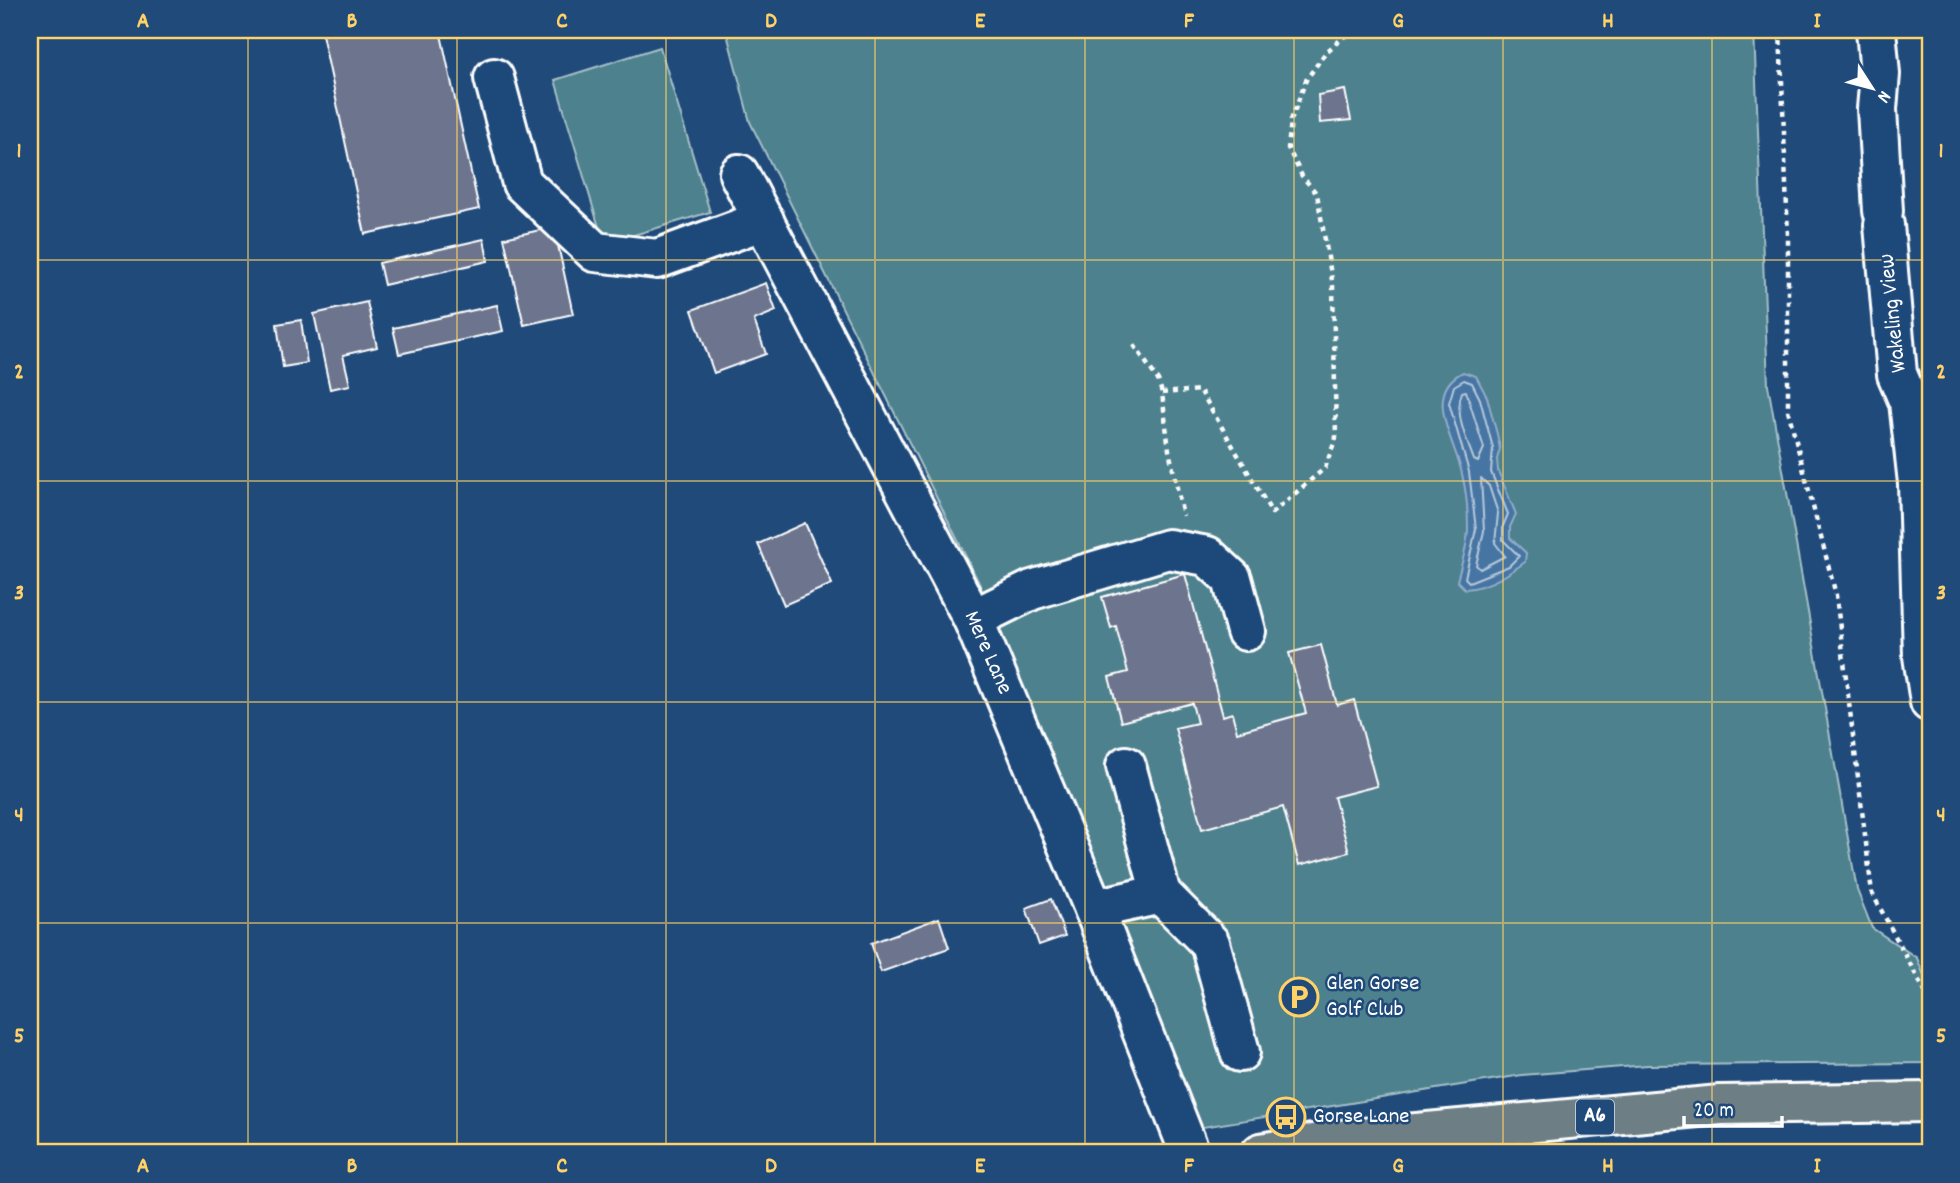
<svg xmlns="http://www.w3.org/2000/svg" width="1960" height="1183" viewBox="0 0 1960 1183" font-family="Dekko,sans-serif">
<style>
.green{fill:#4d818e;stroke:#a6c0c6;stroke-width:2}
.water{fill:#4775a3;stroke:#91acc8;stroke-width:2}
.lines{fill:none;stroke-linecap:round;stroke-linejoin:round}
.shore{stroke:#b5c8da;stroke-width:2}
.building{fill:#6d748e;stroke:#fff;stroke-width:2}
.minor-casing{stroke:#fff;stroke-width:44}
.highway-casing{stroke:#fff;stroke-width:44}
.path{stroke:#fff;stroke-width:4.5;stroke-dasharray:5 5;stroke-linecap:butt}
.minor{stroke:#1f4a7a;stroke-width:38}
.highway{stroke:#6d7e84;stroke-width:38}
.grid{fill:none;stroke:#ffd166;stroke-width:2;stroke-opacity:0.55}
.labels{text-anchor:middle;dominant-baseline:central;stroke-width:5;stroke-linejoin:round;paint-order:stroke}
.shield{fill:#1f4a7a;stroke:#bcc9d7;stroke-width:2}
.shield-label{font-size:21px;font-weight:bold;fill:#fff}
.street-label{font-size:23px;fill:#fff;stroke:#1f4a7a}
.poi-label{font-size:23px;fill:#fff;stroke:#1f4a7a;text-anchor:start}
.neatline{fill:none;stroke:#ffd166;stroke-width:2.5}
.grid-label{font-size:23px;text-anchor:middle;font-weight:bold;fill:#ffd166}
</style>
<rect width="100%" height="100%" fill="#1f4a7a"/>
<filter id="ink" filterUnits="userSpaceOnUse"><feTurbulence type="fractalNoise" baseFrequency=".0143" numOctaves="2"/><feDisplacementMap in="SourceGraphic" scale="14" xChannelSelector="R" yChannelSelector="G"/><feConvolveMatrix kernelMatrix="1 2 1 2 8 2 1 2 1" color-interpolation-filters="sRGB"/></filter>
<g filter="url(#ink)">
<g class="green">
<polygon points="726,30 1754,30 1768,385 1857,890 1872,928 1917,958 1930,990 1930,1063 1648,1065 1522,1075 1197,1128 979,583 750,122"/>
<polygon points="660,47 710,212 604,244 555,80"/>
</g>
<path class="water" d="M1463,372L1476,376L1487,397L1497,434L1500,449L1497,459L1498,471L1516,514L1510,527V538L1526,553L1525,562C1508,575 1486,588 1465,589L1457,581C1461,565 1468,545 1468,528C1468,512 1466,490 1462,474C1456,442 1421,393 1463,372Z"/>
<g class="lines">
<g class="shore">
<polygon points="1464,380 1472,383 1480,399 1493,448 1491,472 1508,514 1503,526 1503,540 1519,556 1509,566 1469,582 1465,578 1476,529 1469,472 1449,403 1454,386"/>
<path d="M1466,391L1484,448L1478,462L1474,460C1466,438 1454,414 1462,392Z"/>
<polygon points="1481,478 1489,486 1498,513 1495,543 1505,556 1480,569 1476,565 1484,531"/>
</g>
</g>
<g class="building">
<polygon points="341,30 440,30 479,209 365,234 322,34"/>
<polygon points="1345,90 1351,120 1320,123 1318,95"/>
<polygon points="554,227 573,314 524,325 504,238"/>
<polygon points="484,239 488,261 384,285 379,263"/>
<polygon points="766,283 776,311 754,320 766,354 714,373 692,310"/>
<polygon points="367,302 377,347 343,355 350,385 330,389 314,314"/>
<polygon points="497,305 503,331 399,354 393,328"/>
<polygon points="301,320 307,363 283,367 277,324"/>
<polygon points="805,523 832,584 784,605 758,544"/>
<polygon points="1185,574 1223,716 1232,713 1237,732 1306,713 1289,653 1321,645 1337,705 1354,700 1377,786 1334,797 1349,852 1299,865 1283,807 1202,829 1175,728 1197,723 1192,703 1121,722 1109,677 1128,672 1116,626 1111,628 1102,597"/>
<polygon points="1051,899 1065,936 1039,945 1026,908"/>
<polygon points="939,918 949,948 881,972 871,943"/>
</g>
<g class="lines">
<defs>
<g id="minor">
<polyline points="1876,30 1880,74 1877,109 1883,211"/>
<polyline points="494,78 522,183 595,252 657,259 764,220"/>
<polyline points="739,174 973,619 1094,909 1190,1153"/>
<polyline points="1884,225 1897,374 1909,402 1918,483 1930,483"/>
<polyline points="1918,483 1923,656 1930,702"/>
<polyline points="973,619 1032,590 1168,549 1207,556 1232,579 1246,631"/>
<polyline points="1161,894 1210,943 1240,1052"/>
<polyline points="1094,909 1161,894 1126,766"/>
</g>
<polyline id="highway" points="1261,1153 1330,1141 1720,1105 1930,1102"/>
</defs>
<use href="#minor" class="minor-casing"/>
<use href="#highway" class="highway-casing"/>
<g class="path">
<polyline points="1780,30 1788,236 1788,410 1836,595 1872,893 1930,1001"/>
<polyline points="1134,345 1158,380 1162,393 1169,450 1183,516"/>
<polyline points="1162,393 1200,390 1272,513 1325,468 1336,438 1333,286 1317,194 1302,176 1288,148 1291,120 1306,80 1326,52 1352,30"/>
</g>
<use href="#minor" class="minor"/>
<use href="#highway" class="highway"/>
</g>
</g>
<path class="grid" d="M248,30V1153M457,30V1153M666,30V1153M875,30V1153M1085,30V1153M1294,30V1153M1503,30V1153M1712,30V1153M30,260H1930M30,481H1930M30,702H1930M30,923H1930"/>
<defs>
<symbol id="parking-ring" viewBox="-11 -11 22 22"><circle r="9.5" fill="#1f4a7a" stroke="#ffd166" stroke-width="1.5"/><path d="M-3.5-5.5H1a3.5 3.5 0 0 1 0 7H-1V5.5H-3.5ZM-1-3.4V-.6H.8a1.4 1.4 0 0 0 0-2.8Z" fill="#ffd166"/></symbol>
<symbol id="bus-ring" viewBox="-11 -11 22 22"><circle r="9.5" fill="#1f4a7a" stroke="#ffd166" stroke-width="1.5"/><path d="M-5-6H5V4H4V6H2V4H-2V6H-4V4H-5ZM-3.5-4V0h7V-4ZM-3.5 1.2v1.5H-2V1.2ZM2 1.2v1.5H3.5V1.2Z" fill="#ffd166"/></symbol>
</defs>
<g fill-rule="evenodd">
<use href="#parking-ring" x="1277" y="975" width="44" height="44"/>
<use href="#bus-ring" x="1264" y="1095" width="44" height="44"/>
</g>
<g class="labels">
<rect class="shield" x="1576" y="1099.5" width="38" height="35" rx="5"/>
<g class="shield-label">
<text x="1595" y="1117">A6</text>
</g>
<g class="street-label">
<text transform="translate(1894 313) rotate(-96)">Wakeling View</text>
<text transform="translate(987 653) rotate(66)">Mere Lane</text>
</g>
<g class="poi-label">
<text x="1326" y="984">Glen Gorse<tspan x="1326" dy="26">Golf Club</tspan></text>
<text x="1313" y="1117">Gorse Lane</text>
</g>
</g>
<rect width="1960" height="1183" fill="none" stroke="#1f4a7a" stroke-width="77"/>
<g transform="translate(1872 88) rotate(126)" stroke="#1f4a7a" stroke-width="5" paint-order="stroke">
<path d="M0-5L12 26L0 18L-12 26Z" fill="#ffffff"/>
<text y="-10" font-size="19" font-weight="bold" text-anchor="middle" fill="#ffffff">N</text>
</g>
<path d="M1684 1116v10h98v-10" fill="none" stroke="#ffffff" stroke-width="3.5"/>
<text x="1694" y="1116" font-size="21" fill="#ffffff" stroke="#1f4a7a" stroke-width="5" paint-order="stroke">20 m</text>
<rect x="38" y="38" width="1884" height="1106" class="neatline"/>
<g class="grid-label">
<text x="143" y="27">A</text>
<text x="352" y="27">B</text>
<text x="562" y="27">C</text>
<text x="771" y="27">D</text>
<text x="980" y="27">E</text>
<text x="1189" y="27">F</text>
<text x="1398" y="27">G</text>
<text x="1608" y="27">H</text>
<text x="1817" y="27">I</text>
<text x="19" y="157">1</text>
<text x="1941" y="157">1</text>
<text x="19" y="378">2</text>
<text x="1941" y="378">2</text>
<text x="19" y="599">3</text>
<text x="1941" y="599">3</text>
<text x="19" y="821">4</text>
<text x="1941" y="821">4</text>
<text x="19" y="1042">5</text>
<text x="1941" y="1042">5</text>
<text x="143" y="1172">A</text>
<text x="352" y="1172">B</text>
<text x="562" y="1172">C</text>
<text x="771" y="1172">D</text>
<text x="980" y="1172">E</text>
<text x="1189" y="1172">F</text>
<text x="1398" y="1172">G</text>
<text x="1608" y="1172">H</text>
<text x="1817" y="1172">I</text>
</g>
</svg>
